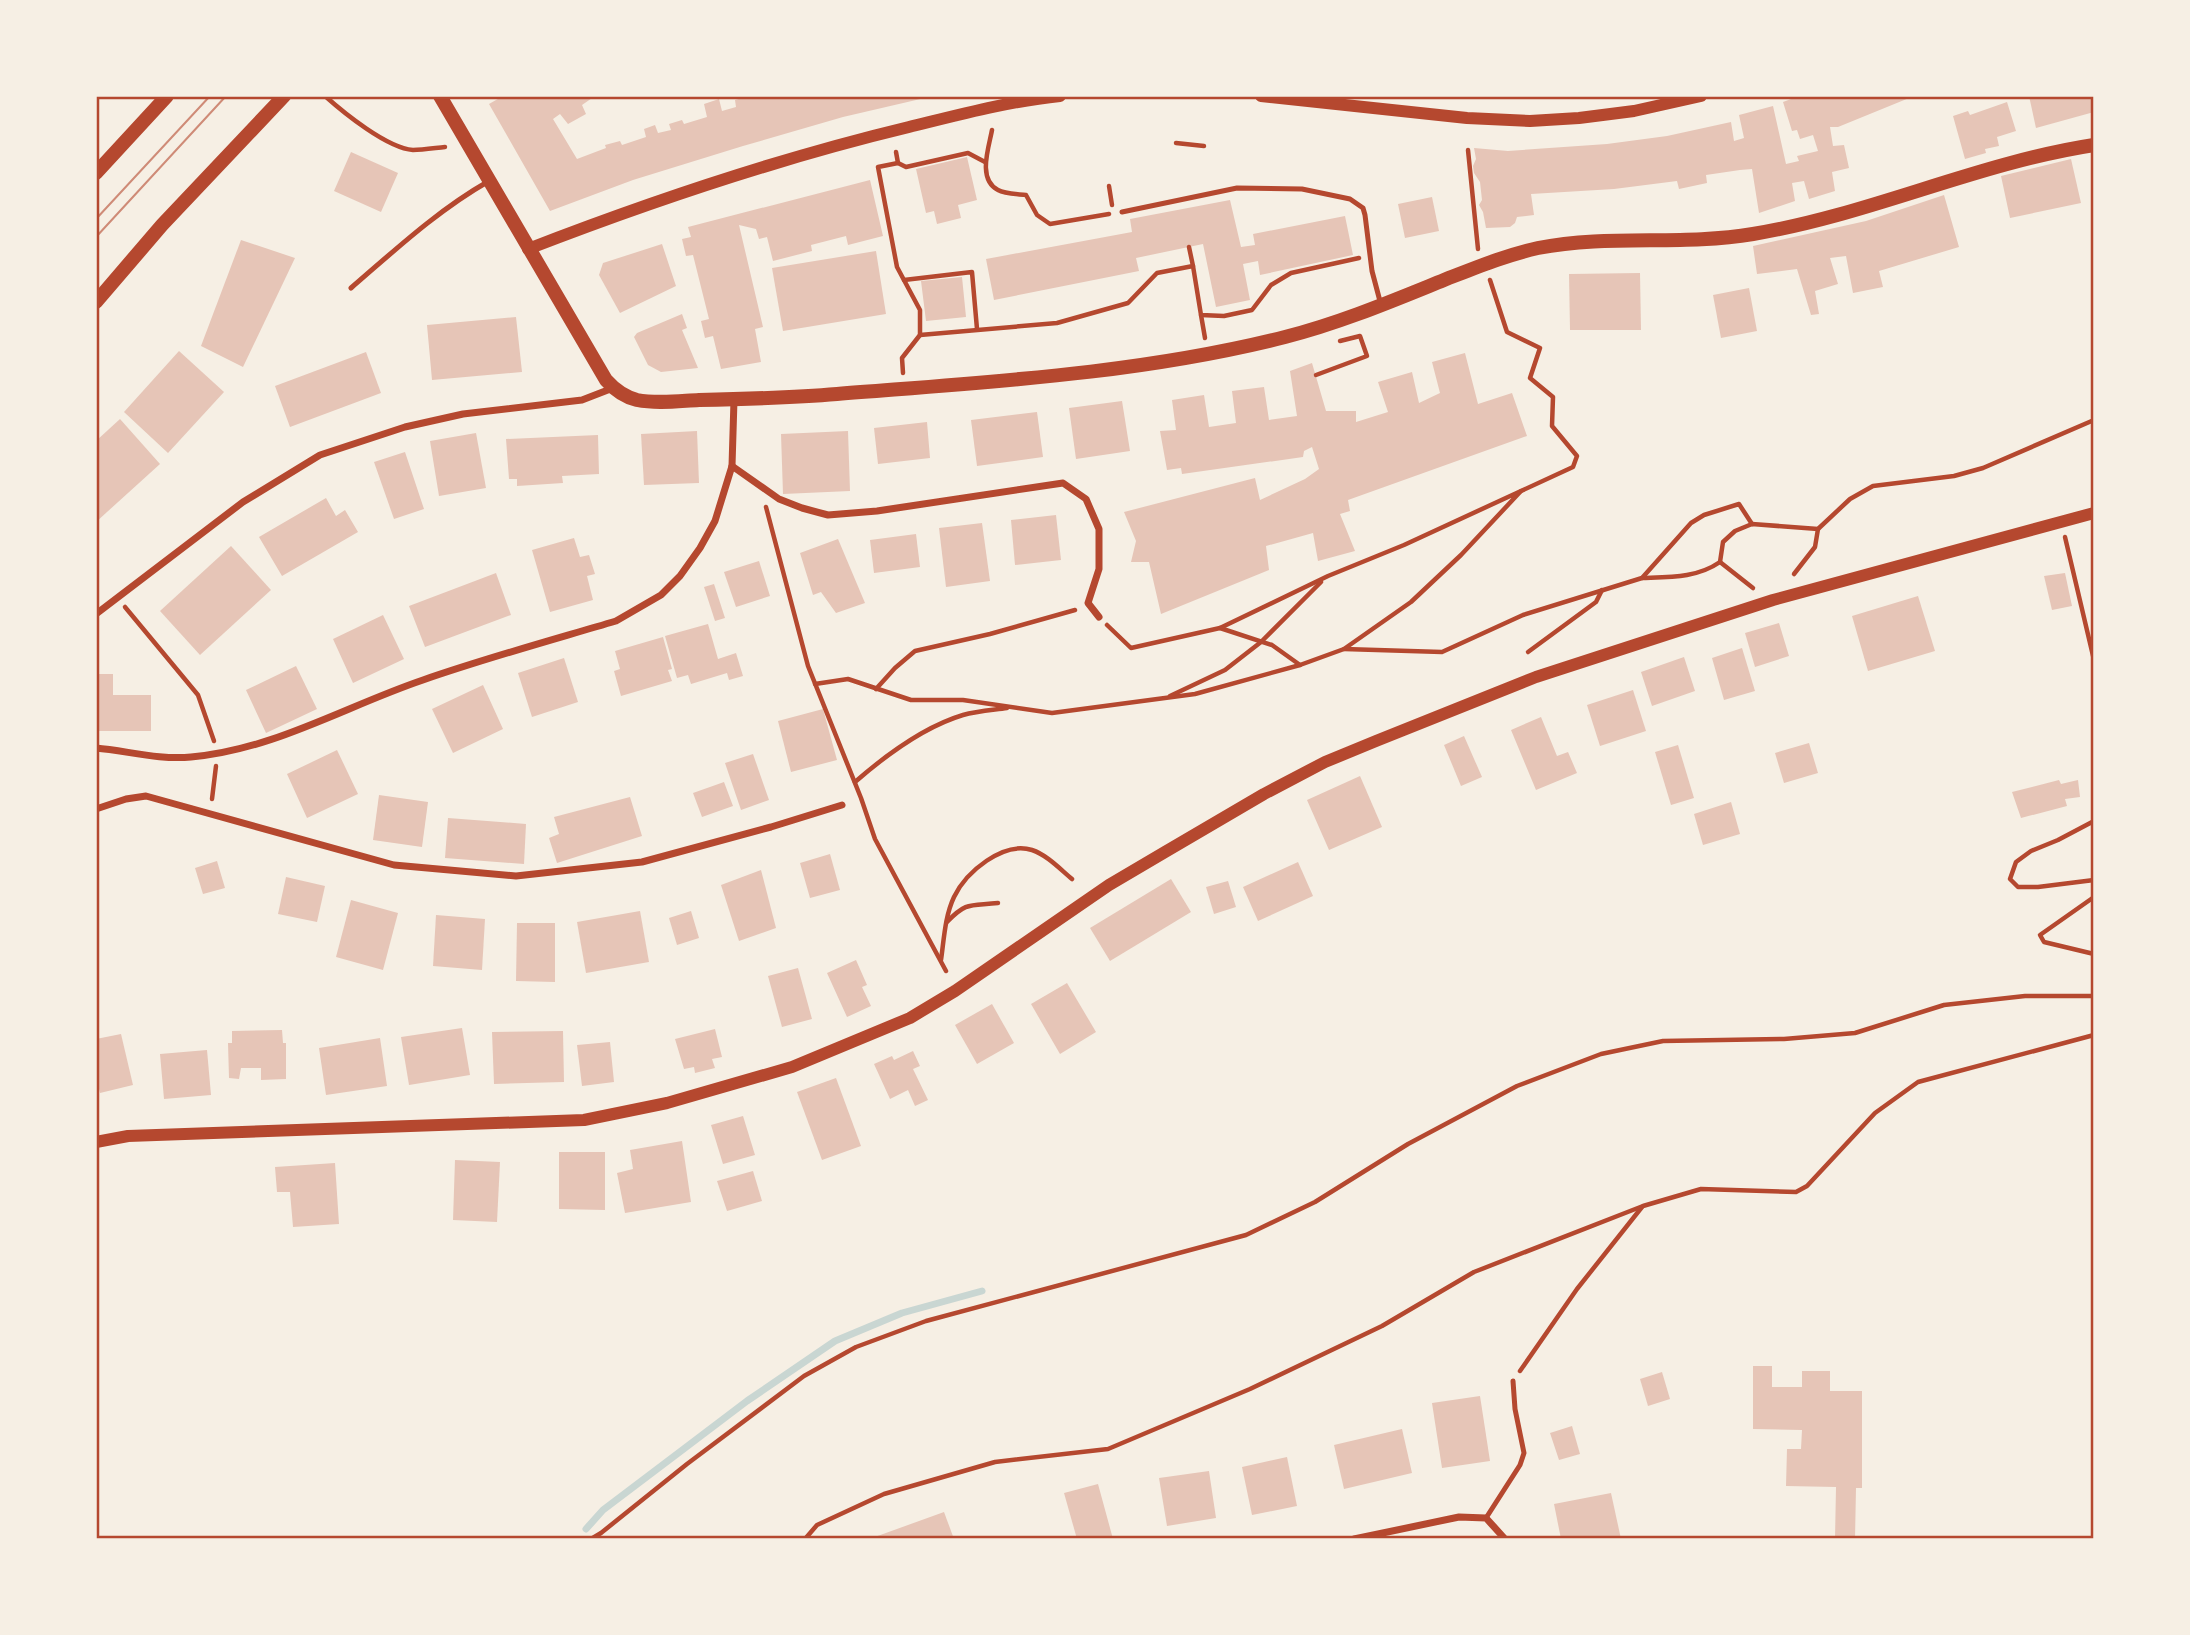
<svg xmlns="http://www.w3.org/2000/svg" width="2190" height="1635" viewBox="0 0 2190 1635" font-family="'PT Sans Narrow',sans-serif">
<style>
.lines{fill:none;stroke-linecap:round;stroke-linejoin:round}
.stream{stroke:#c9d6d2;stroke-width:7}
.building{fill:#e6c5b7}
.path{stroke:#b5482f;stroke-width:4.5}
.service{stroke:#b5482f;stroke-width:5}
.minor{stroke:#b5482f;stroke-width:7}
.tertiary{stroke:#b5482f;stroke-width:12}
.secondary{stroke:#b5482f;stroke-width:14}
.tram{stroke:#cf8b77;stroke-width:2}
.neatline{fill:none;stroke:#b5482f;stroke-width:2.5}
</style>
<rect width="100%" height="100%" fill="#f6efe4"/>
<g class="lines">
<polyline class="stream" points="586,1529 603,1510 681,1451 747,1401 835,1341 902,1313 982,1291"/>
</g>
<g class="building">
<polygon points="503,96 595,96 582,105 586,114 568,124 560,114 553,119 577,159 606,148 605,145 620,141 622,145 646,137 644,129 655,125 658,133 671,130 669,124 682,120 684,124 707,117 704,104 719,99 722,111 736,107 735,100 750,96 929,97 843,117 743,146 633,180 550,211 489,104"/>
<polygon points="1799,96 1914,96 1838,127 1830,127 1833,146 1844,145 1849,168 1832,172 1835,191 1809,199 1804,181 1792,183 1795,201 1759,213 1752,169 1740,170 1706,175 1707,183 1679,189 1677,181 1614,189 1531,194 1534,215 1517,217 1515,223 1510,227 1486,228 1483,212 1479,205 1482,200 1480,182 1474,173 1473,166 1476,159 1474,148 1508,151 1607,144 1667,136 1731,122 1734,141 1744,138 1739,115 1773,106 1786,164 1799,161 1797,156 1818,151 1813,135 1800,139 1797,130 1792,131 1783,102"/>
<polygon points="2029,96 2094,96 2094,112 2036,128"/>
<polygon points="2007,102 2016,131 1997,137 1999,146 1985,149 1986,153 1965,159 1953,116 1968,111 1970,115"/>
<polygon points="351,152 398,173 381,212 334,191"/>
<polygon points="967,157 977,200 958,205 961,218 937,224 934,211 926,213 916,169"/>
<polygon points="2071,159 2081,203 2010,218 2001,176"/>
<polygon points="870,180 883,236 848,245 846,236 811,245 812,251 773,261 767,237 759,239 756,229 739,225 763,327 755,329 761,362 721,369 713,336 705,338 701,321 709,319 693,255 686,256 682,239 691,237 688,227"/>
<polygon points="1944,195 1959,247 1879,271 1883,287 1853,293 1846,256 1830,258 1838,284 1815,291 1819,314 1811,315 1797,269 1757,274 1753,246 1866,221"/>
<polygon points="1432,197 1439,231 1405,238 1398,204"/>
<polygon points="1230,200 1241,247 1255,245 1253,234 1345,216 1353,255 1260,275 1258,261 1243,264 1250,300 1216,307 1203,244 1136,258 1139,271 994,300 986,259 1132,232 1130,219"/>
<polygon points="241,240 295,258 243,367 201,346"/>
<polygon points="662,244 676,286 620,313 599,275 603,263"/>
<polygon points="876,251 886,314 783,331 772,268"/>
<polygon points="1640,273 1641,330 1570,330 1569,274"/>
<polygon points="962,277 966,317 926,321 921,281"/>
<polygon points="1749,288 1757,331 1721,338 1713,295"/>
<polygon points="682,314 687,328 682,330 698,368 661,372 648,365 634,337 637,333"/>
<polygon points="516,317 522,372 432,380 427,325"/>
<polygon points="179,351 224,392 168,453 124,412"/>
<polygon points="366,352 381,393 290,427 275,386"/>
<polygon points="1465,353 1478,404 1512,393 1527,436 1348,500 1350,511 1340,514 1355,551 1318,561 1313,533 1266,546 1269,570 1161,614 1149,562 1131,562 1136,541 1124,512 1255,478 1260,500 1305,479 1319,469 1312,447 1304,451 1303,457 1182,474 1181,468 1167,470 1160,431 1176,430 1172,400 1204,395 1209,427 1236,423 1232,391 1264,387 1269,420 1297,416 1290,371 1312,363 1326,411 1356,411 1356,422 1388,412 1378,382 1412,372 1419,403 1440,393 1432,362"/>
<polygon points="1122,401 1130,451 1076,459 1069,408"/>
<polygon points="1037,412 1043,457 977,466 971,420"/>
<polygon points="120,419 160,464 96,522 96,441"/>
<polygon points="927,422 930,458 878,464 874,428"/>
<polygon points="697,431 699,483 644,485 641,434"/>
<polygon points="848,431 850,491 783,494 781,434"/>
<polygon points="476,433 486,488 439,496 430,441"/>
<polygon points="598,435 599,474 562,476 563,483 517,486 517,479 509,479 506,439"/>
<polygon points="405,452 424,509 394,519 374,462"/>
<polygon points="326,498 336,516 345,510 358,532 282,576 259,537"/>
<polygon points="1056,515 1061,560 1015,565 1011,520"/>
<polygon points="982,523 990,581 946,587 939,528"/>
<polygon points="916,534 920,567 874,573 870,540"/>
<polygon points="574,538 580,557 589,555 595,574 587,576 593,600 550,612 532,550"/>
<polygon points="838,539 865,603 836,613 821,592 813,595 800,553"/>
<polygon points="231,546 271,590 200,655 160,611"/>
<polygon points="759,561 770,596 736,607 724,572"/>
<polygon points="496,573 511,615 425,647 409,606"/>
<polygon points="2065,573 2072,606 2052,610 2044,576"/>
<polygon points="714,584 725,618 715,621 704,587"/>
<polygon points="1918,596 1935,651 1868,671 1852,616"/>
<polygon points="383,615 404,659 353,683 333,639"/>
<polygon points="1779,623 1789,656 1755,667 1745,633"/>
<polygon points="708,624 718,659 736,653 743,676 729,680 727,673 691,684 688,675 677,678 665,636"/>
<polygon points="663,637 672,669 668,670 672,681 621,696 614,671 620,669 615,651"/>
<polygon points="1742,648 1755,691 1724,700 1712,658"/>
<polygon points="1684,657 1695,691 1652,706 1641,672"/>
<polygon points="564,658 578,702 532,717 518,673"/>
<polygon points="296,666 317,709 266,733 246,690"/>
<polygon points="96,674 113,674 113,695 151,695 151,731 96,731"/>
<polygon points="483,685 503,729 453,753 432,709"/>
<polygon points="1633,690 1646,731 1600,746 1587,705"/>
<polygon points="823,709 837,760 791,772 778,721"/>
<polygon points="1541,717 1557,756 1568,752 1577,773 1536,790 1511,730"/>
<polygon points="1464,736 1482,777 1461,786 1444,745"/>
<polygon points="1809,743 1818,773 1784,783 1775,753"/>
<polygon points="1678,745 1694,798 1671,805 1655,752"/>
<polygon points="337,750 358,794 307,818 287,774"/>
<polygon points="753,754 769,800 741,810 725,763"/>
<polygon points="1360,776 1382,827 1329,850 1307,800"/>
<polygon points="2059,780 2061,784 2078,780 2080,797 2065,799 2067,806 2021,818 2012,792"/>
<polygon points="724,782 733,806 702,817 693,793"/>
<polygon points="379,795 428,802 422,847 373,840"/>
<polygon points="630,797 642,836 557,863 549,838 559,834 554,817"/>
<polygon points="1731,802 1740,834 1703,845 1694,814"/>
<polygon points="448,818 526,824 524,864 445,858"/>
<polygon points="830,854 840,890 810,898 800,863"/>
<polygon points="217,861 225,888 203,894 195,868"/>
<polygon points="1298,862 1313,896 1258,921 1243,887"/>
<polygon points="761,870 776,928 739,941 721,885"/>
<polygon points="286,877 325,886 317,922 278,914"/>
<polygon points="1171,879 1191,912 1110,961 1090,928"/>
<polygon points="1228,881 1236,907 1214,914 1206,887"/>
<polygon points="351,900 398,913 383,970 336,957"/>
<polygon points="640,911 649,962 586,973 577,922"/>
<polygon points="691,911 699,938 677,945 669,918"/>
<polygon points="436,915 485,919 482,970 433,966"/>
<polygon points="517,923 555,923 555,982 516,981"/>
<polygon points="856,960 867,985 862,987 871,1006 847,1017 827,973"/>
<polygon points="798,968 812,1019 782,1027 768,976"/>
<polygon points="1067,983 1096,1032 1060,1054 1031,1004"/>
<polygon points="992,1004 1014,1043 977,1064 955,1025"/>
<polygon points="462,1028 470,1075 409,1085 401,1037"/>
<polygon points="715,1029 722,1057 712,1059 715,1068 695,1073 694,1067 684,1069 675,1039"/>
<polygon points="282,1030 283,1043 286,1043 286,1079 261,1080 261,1068 241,1068 239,1079 229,1078 228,1043 232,1043 232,1031"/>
<polygon points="563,1031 564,1082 494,1084 492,1032"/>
<polygon points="121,1034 133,1085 100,1093 96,1077 96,1039"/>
<polygon points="380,1038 387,1086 326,1095 319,1048"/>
<polygon points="610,1042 614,1082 582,1086 577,1045"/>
<polygon points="207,1050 211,1095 164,1099 160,1054"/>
<polygon points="913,1051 920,1066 913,1069 928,1100 915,1106 908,1090 890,1099 874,1064 892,1056 894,1060"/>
<polygon points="836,1078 861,1146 822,1160 797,1092"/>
<polygon points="743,1116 755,1155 723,1164 711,1125"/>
<polygon points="682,1141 691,1202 625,1213 617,1173 633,1169 630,1150"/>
<polygon points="559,1152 605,1152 605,1210 559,1209"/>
<polygon points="455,1160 500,1162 497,1222 453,1220"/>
<polygon points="335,1163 339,1224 293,1227 290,1192 277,1192 275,1167"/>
<polygon points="753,1171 762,1201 727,1211 717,1181"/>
<polygon points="1753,1366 1772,1366 1772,1387 1802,1387 1802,1371 1830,1371 1830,1391 1862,1391 1862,1488 1856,1488 1855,1539 1835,1539 1836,1487 1786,1486 1787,1449 1801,1449 1802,1430 1753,1429"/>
<polygon points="1662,1372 1670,1399 1648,1406 1640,1379"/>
<polygon points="1480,1396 1490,1461 1442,1468 1432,1403"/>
<polygon points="1572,1426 1580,1454 1559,1460 1550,1433"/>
<polygon points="1402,1429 1412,1473 1344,1489 1334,1445"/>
<polygon points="1287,1457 1297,1506 1252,1515 1242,1467"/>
<polygon points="1209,1471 1216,1518 1167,1526 1159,1478"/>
<polygon points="1098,1484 1113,1539 1077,1539 1064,1493"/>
<polygon points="1611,1493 1621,1539 1561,1539 1554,1504"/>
<polygon points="944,1512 954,1539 872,1539 872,1538"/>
</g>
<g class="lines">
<g class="path">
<path d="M325,96C344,113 387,148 413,150C423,150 435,148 445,147"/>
<path d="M992,130C989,147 977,179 998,190C1005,194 1018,194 1026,195L1037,215L1050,224L1109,214"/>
<polyline points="1176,143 1204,146"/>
<polyline points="1468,150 1478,249"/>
<polyline points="896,152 898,163"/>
<polyline points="1109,186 1112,205"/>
<polyline points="1193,266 1201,315 1224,316 1252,310 1271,285 1291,273 1359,258"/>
<polyline points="904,280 972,272 977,329"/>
<polyline points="1490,280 1507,332 1540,348 1530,378 1553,397 1552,426 1577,456 1573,467 1521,491"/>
<polyline points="1201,315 1205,338"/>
<polyline points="920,335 1057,323 1128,303 1157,273 1193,266 1189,247"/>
<polyline points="903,373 902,358 920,335 920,310 897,267 878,167 898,163 906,167 968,153 985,162"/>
<polyline points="1316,375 1367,356 1360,336 1340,341"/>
<polyline points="766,507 808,666 861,798 875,839 946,971"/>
<polyline points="2065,537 2094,660"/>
<polyline points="1720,562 1753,588"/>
<polyline points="1794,574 1815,547 1818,529"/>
<path d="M1642,578C1670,577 1697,578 1720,562L1723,542L1735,531L1752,524L1818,529L1850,499L1873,486L1954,476L1983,468L2094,420"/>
<polyline points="125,607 198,695 214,741"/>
<polyline points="1107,625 1131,648 1220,628 1328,576 1404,545 1521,491 1461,555 1411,602 1344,649 1442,652 1523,615 1642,578 1691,523 1704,515 1739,504 1752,524"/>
<polyline points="1220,628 1272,645 1300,665 1344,649"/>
<polyline points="1528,652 1596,602 1602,590"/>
<polyline points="815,684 848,679 911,700 963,700 1052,713 1195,694 1300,665"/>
<polyline points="876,689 895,668 915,651 990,634 1075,610"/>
<polyline points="1170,696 1225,670 1261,642 1321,582"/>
<path d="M855,782C886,755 923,727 963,715C977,711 993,710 1007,708"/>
<polyline points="212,799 216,766"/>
<polyline points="2094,821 2058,840 2031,851 2016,862 2010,879 2018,887 2038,887 2094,880"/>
<polyline points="2094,897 2040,935 2044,942 2094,954"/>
<path d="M947,922C967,901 971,906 998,903"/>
<path d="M941,960C944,939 945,916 954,897C966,872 1003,841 1032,850C1047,855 1060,869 1072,879"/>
<polyline points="1520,1371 1577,1289 1642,1207"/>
<polyline points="591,1539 601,1533 687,1464 804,1376 856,1347 926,1321 1246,1235 1315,1202 1408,1144 1517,1086 1601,1054 1663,1041 1784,1039 1855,1033 1944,1005 2025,996 2094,996"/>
<polyline points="805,1539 817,1525 884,1494 995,1462 1108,1449 1250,1389 1382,1326 1474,1272 1643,1206 1701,1189 1796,1192 1807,1186 1875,1113 1918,1082 2094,1035"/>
</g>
<g class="service">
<polyline points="1122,212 1237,188 1302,189 1350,199 1363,208 1365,215 1372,271 1381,305"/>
<path d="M351,288C395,250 438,210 489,181"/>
<polyline points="1486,1518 1520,1465 1524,1453 1515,1409 1513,1381"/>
</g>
<g class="minor">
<polyline points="732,466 779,499 802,508 828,515 877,511 1063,483 1086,499 1099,529 1099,569 1088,603 1099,617"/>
<polyline points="96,614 243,502 320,455 405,427 463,414 582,400 613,388"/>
<path d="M96,748C128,751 159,760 191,757C273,750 346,706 423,680C486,658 552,640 616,621L661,595L680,576L700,548L715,521L732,466L734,400"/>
<polyline points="96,809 126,799 146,796 394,865 516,876 642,862 771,827 842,805"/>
<polyline points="1354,1539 1459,1517 1486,1518 1505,1539"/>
</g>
<g class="tertiary">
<polyline points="1261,96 1467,118 1530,121 1579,118 1634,111 1701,96"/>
<path d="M528,249C652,201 780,158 909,127C958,115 1010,101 1060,96"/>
<polyline points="96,1142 128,1136 584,1120 667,1103 792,1067 910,1018 955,991 1109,885 1165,852 1264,794 1325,762 1376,741 1536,677 1773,600 2094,513"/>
</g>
<g class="secondary">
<path d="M440,96L606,380C614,389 625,397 637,400C657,404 679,401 699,400C745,399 791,398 837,394C986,382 1139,374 1285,337C1340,323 1392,301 1444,280C1475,268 1506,255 1538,248C1609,234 1682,246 1753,234C1869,215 1977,163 2094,145"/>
<polyline points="96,173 167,96"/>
<polyline points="96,302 162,225 284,96"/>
</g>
<g class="tram">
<polyline points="96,219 210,96"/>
<polyline points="96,237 226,96"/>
</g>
</g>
<rect width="2190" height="1635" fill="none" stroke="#f6efe4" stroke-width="196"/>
<rect x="98" y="98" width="1994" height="1439" class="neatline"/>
</svg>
